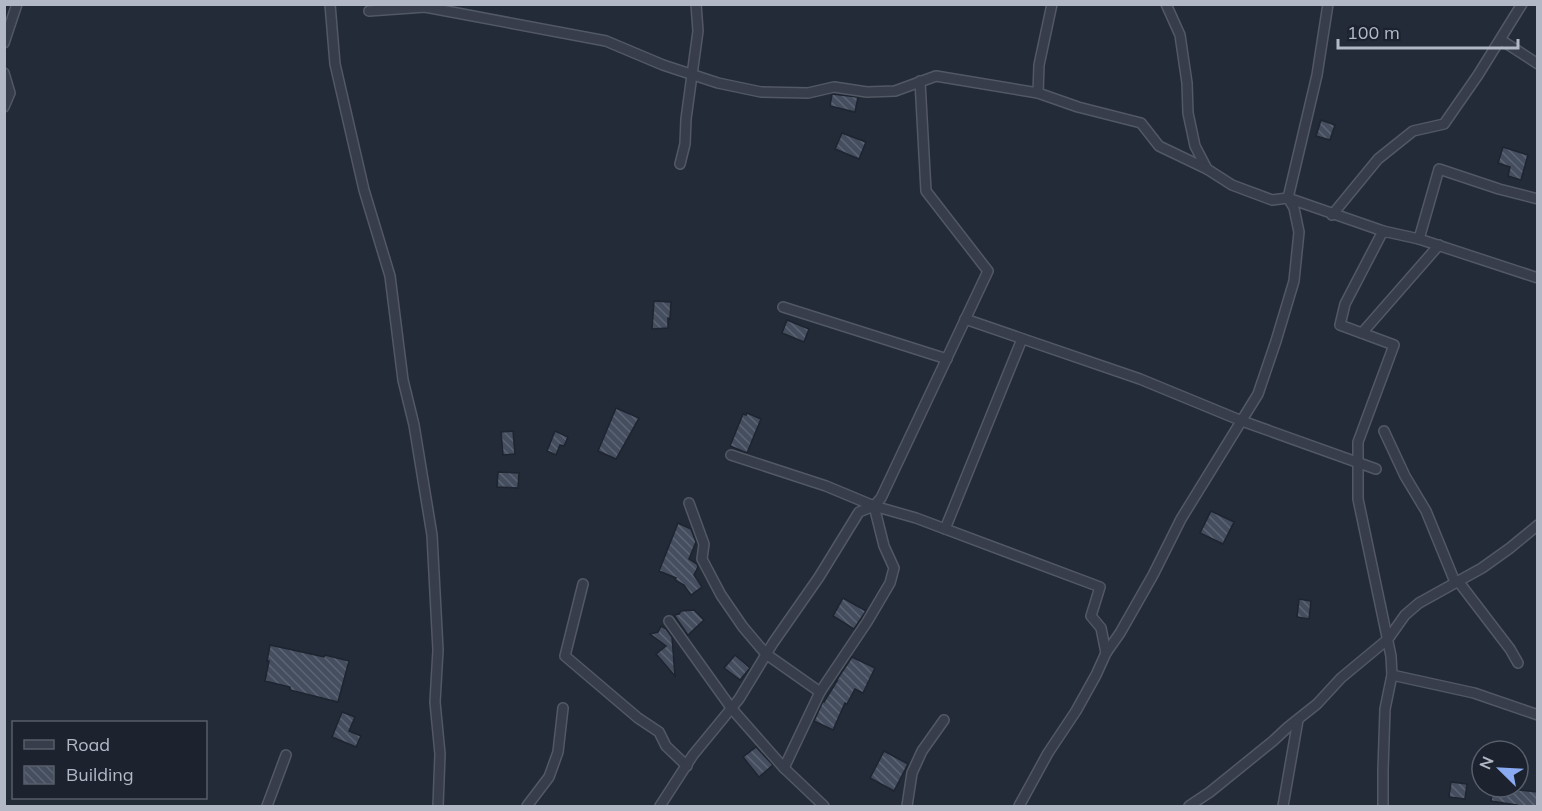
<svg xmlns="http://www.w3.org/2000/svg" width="1542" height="811" viewBox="0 0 1542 811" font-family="Mulish,sans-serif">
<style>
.building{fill:url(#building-back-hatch);stroke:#1e2430;stroke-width:1.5}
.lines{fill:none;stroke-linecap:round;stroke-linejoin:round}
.minor-casing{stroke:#525864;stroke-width:12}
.minor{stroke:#373d4a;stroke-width:9}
</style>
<defs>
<pattern id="building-back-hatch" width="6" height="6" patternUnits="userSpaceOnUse" patternTransform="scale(1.5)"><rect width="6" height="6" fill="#444e5e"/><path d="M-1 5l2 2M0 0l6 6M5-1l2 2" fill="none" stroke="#5d6574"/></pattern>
</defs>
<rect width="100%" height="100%" fill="#232b39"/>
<g class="building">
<polygon points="832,94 858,97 855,112 830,106"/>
<polygon points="1321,120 1335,125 1330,140 1316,136"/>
<polygon points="842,133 866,142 859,159 835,149"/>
<polygon points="1503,147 1528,155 1521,180 1508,176 1510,167 1498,163"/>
<polygon points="654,301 671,302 670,319 668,318 668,328 652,329"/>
<polygon points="787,320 809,329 804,342 782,333"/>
<polygon points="616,408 639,418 616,459 598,451"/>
<polygon points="747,413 761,419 747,453 730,446 743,414 746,415"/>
<polygon points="513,431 515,454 503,455 501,432"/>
<polygon points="555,431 568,437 564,446 560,445 556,455 547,451"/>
<polygon points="498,472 519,473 518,488 497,487"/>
<polygon points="1211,511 1234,522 1223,544 1200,533"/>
<polygon points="678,523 691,529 696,542 689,559 697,564 698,567 694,575 702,587 691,595 684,585 675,580 676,578 659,571"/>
<polygon points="843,598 866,611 854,629 833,616"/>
<polygon points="1299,599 1311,601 1309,619 1297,617"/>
<polygon points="694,610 704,620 688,635 674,615 679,614 681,611"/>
<polygon points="661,626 666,629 672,637 675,676 656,654 666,646 650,634 658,632"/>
<polygon points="270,645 324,657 325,655 349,661 338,702 290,690 290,687 265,681 269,661 267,661"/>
<polygon points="735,655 750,668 740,680 724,668"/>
<polygon points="852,657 875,668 863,693 855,689 847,704 845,703 833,730 814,721 823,701 824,702 837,681 836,681"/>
<polygon points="342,712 355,717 349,731 361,736 356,747 332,737"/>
<polygon points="756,747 773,765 759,777 743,757"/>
<polygon points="884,751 908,764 894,791 870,778"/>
<polygon points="1451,782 1467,784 1465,799 1449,797"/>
<polygon points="1493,787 1538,792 1538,807 1516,807 1517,805 1491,801"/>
</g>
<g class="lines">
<defs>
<g id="minor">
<polyline points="330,4 335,64 364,190 390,276 403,380 414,425 432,535 438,650 435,702 440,754 438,806"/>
<polyline points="1166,4 1180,35 1187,83 1188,113 1195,146 1207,169"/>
<polyline points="1328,4 1317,75 1288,198 1383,231"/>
<polyline points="369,11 425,7 606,41 663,65 718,83 761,92 808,93 834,87 867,92 895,91 936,76 1038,93 1078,107 1141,123 1159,146 1207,169 1232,185 1272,200 1288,198 1294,208 1299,232 1294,281 1276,341 1258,394 1181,519 1153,575 1120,633 1106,653 1101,628 1091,616 1100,587 916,518 874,506 826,486 731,455"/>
<polyline points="1501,40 1538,64"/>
<polyline points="4,43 17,4"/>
<polyline points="4,73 10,93 4,107"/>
<polyline points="1038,93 1039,65 1052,4"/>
<polyline points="680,164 685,144 686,119 698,31 696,4"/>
<polyline points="1332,215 1378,159 1413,131 1444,124 1478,75 1522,4"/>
<polyline points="1419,239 1439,169 1499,189 1538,199"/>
<polyline points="783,307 947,359"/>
<polyline points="965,319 1140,379 1242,421 1376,469"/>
<polyline points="1362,333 1439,245"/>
<polyline points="1384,431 1405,476 1426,511 1455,582"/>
<polyline points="689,503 704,544 702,559 721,595 743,627 766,654 820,692"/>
<polyline points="945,529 1022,339"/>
<polyline points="1458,581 1510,649 1518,663"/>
<polyline points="583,584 565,656 638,718 659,732 666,746 687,766"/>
<polyline points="669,621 732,709 784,768 824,806"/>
<polyline points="1392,675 1474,693 1538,715"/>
<polyline points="784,768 820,692 867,622 890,583 894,568 884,546 874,506"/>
<polyline points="267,806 286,755"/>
<polyline points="527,806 549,777 558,752 563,708"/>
<polyline points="660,806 693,755 739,699 773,643 819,577 859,512 874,506 881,498 988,271 926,191 920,81"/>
<polyline points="907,806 912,773 922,751 944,720"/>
<polyline points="1019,806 1048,753 1076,711 1096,675 1106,653"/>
<polyline points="1189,806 1210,792 1273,741 1288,727 1317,704 1341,678 1388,639 1405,615 1419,603 1482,568 1510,548 1538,525"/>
<polyline points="1283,806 1298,720"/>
<polyline points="1383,806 1383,770 1385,709 1392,675 1391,656 1358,499 1358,442 1394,345 1340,325 1345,304 1383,231 1419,239 1538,278"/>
</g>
</defs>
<use href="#minor" class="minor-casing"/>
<use href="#minor" class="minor"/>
</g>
<rect width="1542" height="811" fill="none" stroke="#b2b8c6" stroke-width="12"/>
<rect x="12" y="721" width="195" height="78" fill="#1c222e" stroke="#585e6b" stroke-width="1.5"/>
<rect x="24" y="740" width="30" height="9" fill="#373d4a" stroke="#585e6b" stroke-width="1.5"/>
<text x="66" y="751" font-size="18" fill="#b2b8c6">Road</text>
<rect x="24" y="766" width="30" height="18" fill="url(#building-back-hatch)" stroke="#585e6b" stroke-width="1.5"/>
<text x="66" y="781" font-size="18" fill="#b2b8c6">Building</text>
<g transform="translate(1500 769) rotate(294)"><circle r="28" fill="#1c222e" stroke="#585e6b" stroke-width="1.5"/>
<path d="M0-4.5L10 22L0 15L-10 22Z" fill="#8aabf2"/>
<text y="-9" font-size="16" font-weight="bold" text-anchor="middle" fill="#b2b8c6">N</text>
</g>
<path d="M1338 39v9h180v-9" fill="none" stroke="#b2b8c6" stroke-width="3"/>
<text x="1347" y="39" font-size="18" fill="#b2b8c6" stroke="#1c222e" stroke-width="4.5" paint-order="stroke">100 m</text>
</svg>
